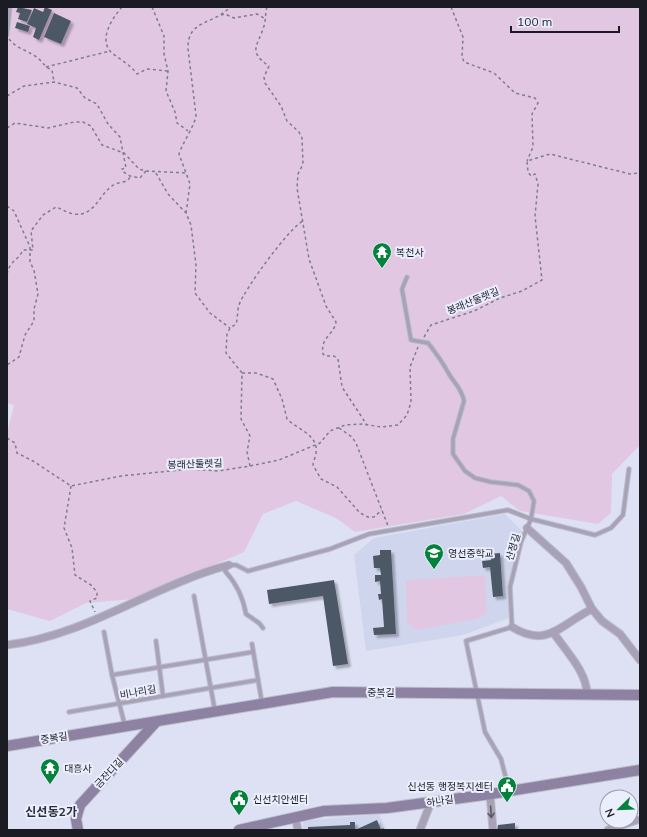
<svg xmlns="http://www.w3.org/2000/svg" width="647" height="837" viewBox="0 0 647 837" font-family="Mulish,'Noto Sans KR',sans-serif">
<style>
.built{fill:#d0d5ee}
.green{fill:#e2c7e2}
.building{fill:#4e5966;filter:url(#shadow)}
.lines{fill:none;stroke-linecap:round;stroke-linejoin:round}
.lane-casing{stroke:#babece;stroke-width:5.5}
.street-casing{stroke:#babece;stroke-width:9}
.secondary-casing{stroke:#babece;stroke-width:12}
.path{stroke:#7c7e8b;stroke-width:1.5;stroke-dasharray:3 3;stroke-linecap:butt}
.lane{stroke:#a9a2b7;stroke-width:3.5}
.street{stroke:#a9a2b7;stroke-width:7}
.secondary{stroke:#8d82a1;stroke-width:10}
.oneway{stroke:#5b5866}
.labels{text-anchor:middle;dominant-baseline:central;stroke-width:4;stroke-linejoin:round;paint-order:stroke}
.poi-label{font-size:10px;fill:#1b1c23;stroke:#ebeefd;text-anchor:start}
.street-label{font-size:10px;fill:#1b1c23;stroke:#ebeefd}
.quarter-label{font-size:12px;font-weight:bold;fill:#2a2d3a;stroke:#ebeefd}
</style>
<defs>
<filter id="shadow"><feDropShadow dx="3" dy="3" stdDeviation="1" flood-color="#0004"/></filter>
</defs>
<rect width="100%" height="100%" fill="#dde1f3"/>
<g class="built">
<polygon points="505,514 523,532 508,585 509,618 463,635 366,651 354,555 374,538"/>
<polygon points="379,814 387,830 303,830 303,821"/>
</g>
<g class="green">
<polygon points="7,7 640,7 640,445 612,474 611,513 598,524 520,511 501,496 464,514 355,532 336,518 296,501 263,514 244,552 195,573 145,598 86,603 50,621 7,609 7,434 14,405 7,403"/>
<polygon points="485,575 486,614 477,619 416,630 407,623 406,580"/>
</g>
<g class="building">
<polygon points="18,7 32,10 27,22 18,19 20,13 16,12"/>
<polygon points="45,7 52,10 39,40 33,37 36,28 27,24 34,8 43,12"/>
<polygon points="54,13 71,21 61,44 44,37"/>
<polygon points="17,22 30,26 28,32 15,28"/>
<polygon points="380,550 391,550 396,634 374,635 373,628 384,627 382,599 379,600 378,594 381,594 380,581 375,582 375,575 381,575 380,568 374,568 373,556 380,555"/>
<polygon points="500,553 503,596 493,597 490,567 483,568 482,561 491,560 490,554"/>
<polygon points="334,580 348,664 333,666 323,596 269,604 267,590"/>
<polygon points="377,820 381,830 383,828 385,830 355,830"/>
<polygon points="350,822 355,822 355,830 308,830 308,827 350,825"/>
<polygon points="515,823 515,830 497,830 498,825"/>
</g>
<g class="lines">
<defs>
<g id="lane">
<polyline points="7,35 10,7"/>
<path d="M407,277L402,289L411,340L428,343C436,353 443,363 449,374C455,384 462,389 464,401L453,439V454L465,471L475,478L491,482L518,485L529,491L534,501L531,519L521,542L510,587L512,627L466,641L485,732L501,759L509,790"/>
<polyline points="194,596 215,711"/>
<path d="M263,628L259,623L246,614C243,597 237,584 225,571L229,565H236L248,571L330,549L369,534L508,510L531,519L595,535L611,528L623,515L629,469"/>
<polyline points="104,632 112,675 125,726"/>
<polyline points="156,641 163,696"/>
<polyline points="252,644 262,703"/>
<polyline points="112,675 253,652"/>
<polyline points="69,712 258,680"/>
</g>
<g id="street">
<polyline points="527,528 566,563 581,587 592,609 602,621 620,634 640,660"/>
<path d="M512,627C548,649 561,624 592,609"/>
<path d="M553,632C565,650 587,672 587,694"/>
<path d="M7,645C86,636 153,585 229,565"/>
<polyline points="490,794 493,830"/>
<polyline points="295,817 298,830"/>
<polyline points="420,830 431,802"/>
<polyline points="608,830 637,820"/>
</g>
<g id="secondary">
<polyline points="7,746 333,692 640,695"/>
<polyline points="78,830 76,819 80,805 156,722"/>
<polyline points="239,830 324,811 387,808 491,794 640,770"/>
</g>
</defs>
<use href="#lane" class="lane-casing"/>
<use href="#street" class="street-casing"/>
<use href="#secondary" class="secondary-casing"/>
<g class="path">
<path d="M122,7C113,17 98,39 111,52C120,60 130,64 137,74L147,69L168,71"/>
<polyline points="152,7 164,36 164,54 168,71 166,91 175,112 177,123 188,131"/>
<path d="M267,7C265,13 266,20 264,26C258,46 247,51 269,66L264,77L265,83L281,106L287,121L299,132L302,138L303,164L298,174L297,188L309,259L326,306L336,322C334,335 320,337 323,354L325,356H334L338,359L342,387L367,425"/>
<polyline points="451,7 463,37 462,57 464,62 494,73 515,93 535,98 538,103 532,114 533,147 527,161"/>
<polyline points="221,15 225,14 234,18 257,14 264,18"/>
<path d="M9,39C16,48 26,50 35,56C42,60 44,67 52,70L54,82"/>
<polyline points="46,67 110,51"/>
<polyline points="7,96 24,86 54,82 77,88 85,98 97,104 108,124 120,137 126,168 122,169 122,171 130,176 140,178 146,171"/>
<polyline points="7,128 15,123 48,128 74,122 83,122 91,126 102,145 124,153 139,169 146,171 187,173"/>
<polyline points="156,173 168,194 186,213 191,225 196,265 195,293 210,313 230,328"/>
<polyline points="7,206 14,211 30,247 30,262 34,270 38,294 34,309 34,321 25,335 19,357 7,365"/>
<path d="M186,213L190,184L179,154C182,144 196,123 196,115L188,49C187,19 214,25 230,7"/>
<path d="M7,274C10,260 18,261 23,250H33L31,231L43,215L56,207C62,209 67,213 74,214C94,217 99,195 112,186C117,181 129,184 130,176"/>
<polyline points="424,337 431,325 474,311 500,298 522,291 542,280 535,216 538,184 535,174 531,176 528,172 527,161 550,154 630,174 640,173"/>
<path d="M242,373H256L273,379L282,399L287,419C297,429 319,435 316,453C316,457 313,461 313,465L321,479L337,487L360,513L368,517H374L382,510"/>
<polyline points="339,428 352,437 356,443 388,526"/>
<polyline points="7,438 15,443 17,453 33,461 71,486 121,476 190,469 218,471 250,466 279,460 320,443 330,431 345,425 363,424 381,427 398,425 407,415 411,402 410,367 418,347"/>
<path d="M250,466L247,452L250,436L241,419L242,373L226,353L227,334L230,328L236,324C238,318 237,311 239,305C244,290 289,228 303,221"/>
<polyline points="71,486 64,528 72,548 75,575 91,585 97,592 97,598 90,601 95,612"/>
</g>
<use href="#lane" class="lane"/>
<use href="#street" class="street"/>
<use href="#secondary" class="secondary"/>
</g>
<defs><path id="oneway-shaft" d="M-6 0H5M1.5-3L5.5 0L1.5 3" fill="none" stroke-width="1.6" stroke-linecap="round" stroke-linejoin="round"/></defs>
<use class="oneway" href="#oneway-shaft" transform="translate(491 812) rotate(86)"/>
<defs>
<symbol id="temple-pin" viewBox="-11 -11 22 30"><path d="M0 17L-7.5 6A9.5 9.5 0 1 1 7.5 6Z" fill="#04813a" stroke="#ebeefd"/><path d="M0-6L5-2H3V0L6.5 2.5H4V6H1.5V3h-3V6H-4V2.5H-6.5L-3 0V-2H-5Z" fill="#fff"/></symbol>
<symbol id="school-pin" viewBox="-11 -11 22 30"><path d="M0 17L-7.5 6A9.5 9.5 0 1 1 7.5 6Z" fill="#04813a" stroke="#ebeefd"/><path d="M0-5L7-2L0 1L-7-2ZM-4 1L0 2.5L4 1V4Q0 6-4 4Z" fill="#fff"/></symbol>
<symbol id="civic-pin" viewBox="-11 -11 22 30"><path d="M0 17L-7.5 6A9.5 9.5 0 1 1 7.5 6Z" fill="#04813a" stroke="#ebeefd"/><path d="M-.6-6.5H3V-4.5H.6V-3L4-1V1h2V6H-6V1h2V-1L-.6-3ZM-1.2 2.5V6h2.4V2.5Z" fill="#fff"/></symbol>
</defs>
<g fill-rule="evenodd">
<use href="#temple-pin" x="371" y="241" width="22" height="30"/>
<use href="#school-pin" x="423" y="542" width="22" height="30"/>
<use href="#temple-pin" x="39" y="757" width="22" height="30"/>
<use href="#civic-pin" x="496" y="775" width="22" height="30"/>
<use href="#civic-pin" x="228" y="788" width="22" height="30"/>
</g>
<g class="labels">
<g class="poi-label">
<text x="396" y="252">복천사</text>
<text x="448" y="553">영선중학교</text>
<text x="64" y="768">대흥사</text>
<text x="493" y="786" text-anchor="end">신선동 행정복지센터</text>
<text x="253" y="799">신선치안센터</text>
</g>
<g class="street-label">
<text transform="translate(473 301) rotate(-22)">봉래산둘렛길</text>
<text transform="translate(195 464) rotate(-2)">봉래산둘렛길</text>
<text transform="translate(513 547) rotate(-74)">산정길</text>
<text transform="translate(138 692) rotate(-10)">비나리길</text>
<text x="381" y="692">중복길</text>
<text transform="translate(54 738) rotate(-9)">중복길</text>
<text transform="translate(109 773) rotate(-47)">금잔디길</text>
<text transform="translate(440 801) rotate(-8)">하나길</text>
</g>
<g class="quarter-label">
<text x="51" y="811">신선동2가</text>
</g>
</g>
<rect width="647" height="837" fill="none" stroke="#1b1c23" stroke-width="16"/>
<g transform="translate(619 809) rotate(247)"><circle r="19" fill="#ebeefd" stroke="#989aa6"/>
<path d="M0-3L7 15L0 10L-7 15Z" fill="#04813a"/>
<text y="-6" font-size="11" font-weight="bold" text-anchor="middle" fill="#1b1c23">N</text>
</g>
<path d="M511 26v6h108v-6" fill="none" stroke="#1b1c23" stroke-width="2"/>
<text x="517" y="26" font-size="12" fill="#1b1c23" stroke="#ebeefd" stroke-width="3" paint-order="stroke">100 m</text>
</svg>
